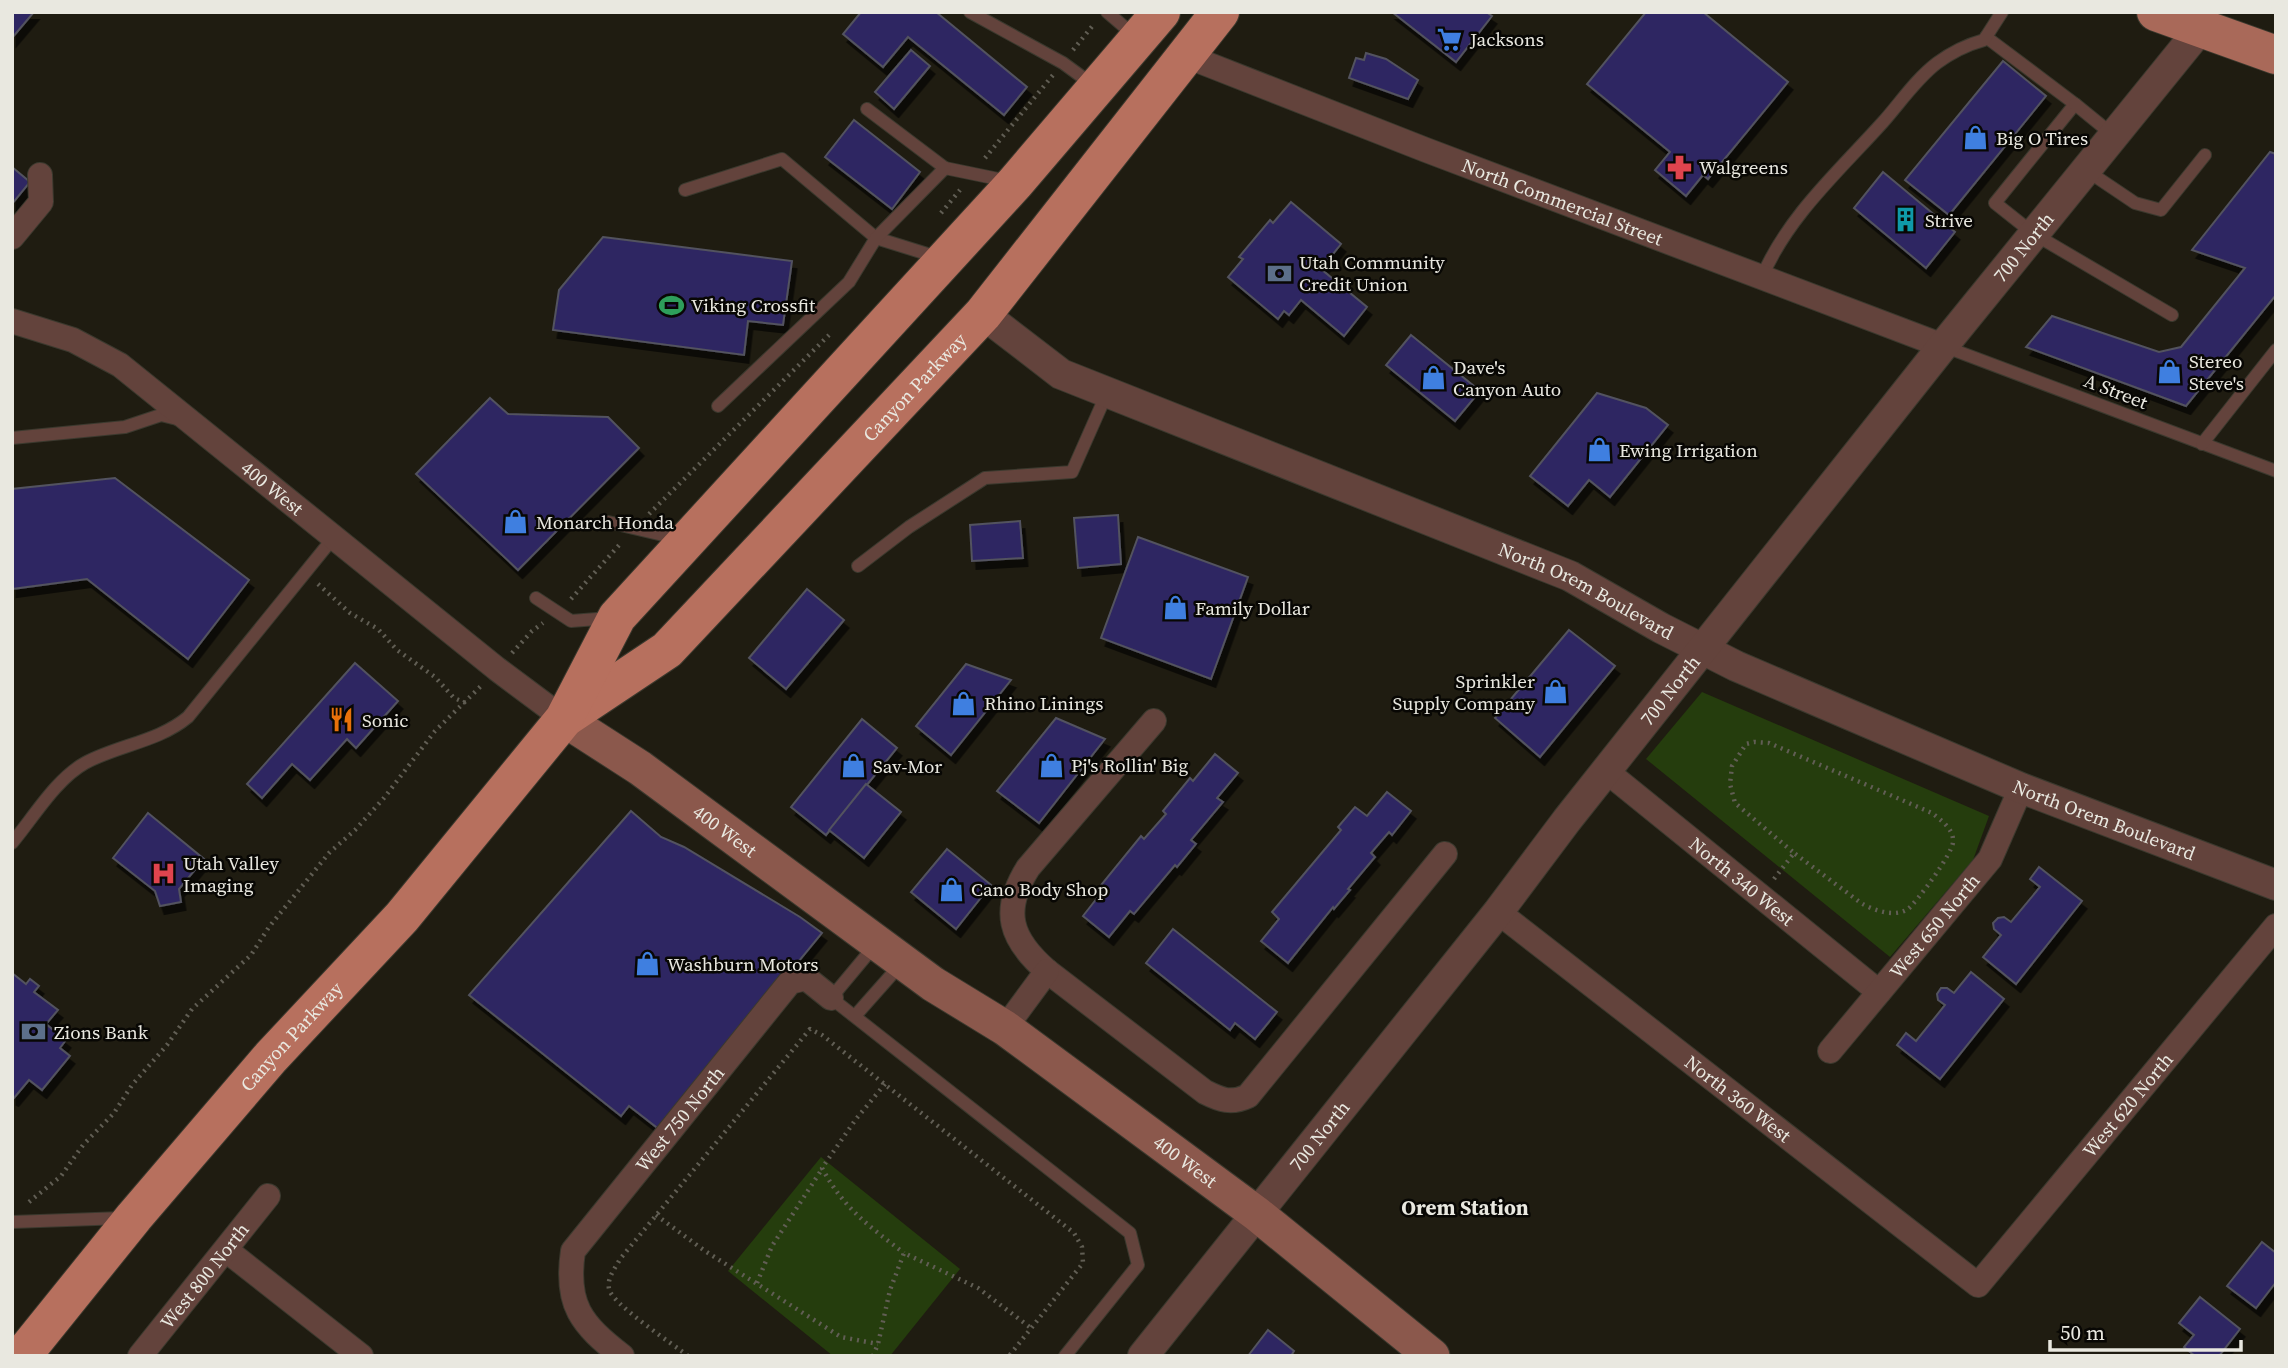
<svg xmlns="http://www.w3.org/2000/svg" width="2288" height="1368" viewBox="0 0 2288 1368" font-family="'Source Serif 4',serif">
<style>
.green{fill:#253d0d}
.building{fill:#2e2662;stroke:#52525f;stroke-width:2;filter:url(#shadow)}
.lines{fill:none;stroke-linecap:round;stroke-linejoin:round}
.service-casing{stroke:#3b392e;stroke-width:14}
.minor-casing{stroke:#3b392e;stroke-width:26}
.tertiary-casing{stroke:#3b392e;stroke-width:32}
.secondary-casing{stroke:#3b392e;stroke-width:37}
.primary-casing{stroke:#3b392e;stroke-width:40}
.trunk-casing{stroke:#3b392e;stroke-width:40}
.path{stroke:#615e54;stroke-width:4.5;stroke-dasharray:2 5;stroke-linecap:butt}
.service{stroke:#63433c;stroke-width:12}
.minor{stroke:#63433c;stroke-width:24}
.tertiary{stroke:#63433c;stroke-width:30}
.secondary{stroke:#8b584c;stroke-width:35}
.primary{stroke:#a96959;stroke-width:38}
.trunk{stroke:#b7705e;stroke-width:38}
.labels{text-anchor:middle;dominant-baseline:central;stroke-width:5;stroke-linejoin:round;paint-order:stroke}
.poi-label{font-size:19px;fill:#e9e8e0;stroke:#080704;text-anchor:start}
.street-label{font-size:19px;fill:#e9e8e0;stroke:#080704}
.neighbourhood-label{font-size:21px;font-weight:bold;fill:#e9e8e0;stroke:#080704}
</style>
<defs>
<filter id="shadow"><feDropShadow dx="4.5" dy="8" stdDeviation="0" flood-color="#0009"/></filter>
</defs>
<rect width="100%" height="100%" fill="#1f1c11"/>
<g class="green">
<polygon points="1702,692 1989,816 1973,860 1890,957 1646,759"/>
<polygon points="821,1157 960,1269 890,1356 833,1356 728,1271"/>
</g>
<g class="building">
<polygon points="12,12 34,12 12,38"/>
<polygon points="861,12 936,12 1027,87 1004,115 908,37 883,67 843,34"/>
<polygon points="1392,12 1486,12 1492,16 1456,62"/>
<polygon points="1646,12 1703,12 1788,82 1708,179 1703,175 1686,196 1655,170 1670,152 1587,84"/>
<polygon points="911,50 930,66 894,109 875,92"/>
<polygon points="1366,53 1386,59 1418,80 1408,99 1349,78 1356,58 1364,60"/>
<polygon points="2003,61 2046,96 1949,215 1905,180"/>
<polygon points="854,120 920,172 892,209 825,157"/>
<polygon points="2270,152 2276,154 2276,295 2186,406 2026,347 2052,316 2159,352 2181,347 2245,268 2192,250"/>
<polygon points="12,167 30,182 12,204"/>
<polygon points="1883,172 1955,232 1926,268 1854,208"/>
<polygon points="1291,202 1341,244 1321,269 1367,307 1344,336 1301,300 1289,315 1284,311 1278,319 1228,277 1243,259 1239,257 1270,220 1273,223"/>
<polygon points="603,237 792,261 783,325 748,321 744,355 553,330 559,290"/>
<polygon points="1411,335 1480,391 1455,421 1386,365"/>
<polygon points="1597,393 1646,408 1668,425 1610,497 1589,480 1568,506 1530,476"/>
<polygon points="490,398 508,414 608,417 639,448 518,570 416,474"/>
<polygon points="115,478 249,580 188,659 87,579 12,589 12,489"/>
<polygon points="1118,515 1121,564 1078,568 1074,518"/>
<polygon points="1020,521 1023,558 972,561 970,525"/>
<polygon points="1138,537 1248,577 1211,679 1101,638"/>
<polygon points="807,589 844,620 786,689 749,658"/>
<polygon points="1569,630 1615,666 1540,757 1495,718"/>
<polygon points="355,663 398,701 356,748 347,739 310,780 292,764 262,798 247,784"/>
<polygon points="966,664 1011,680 951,755 916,726"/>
<polygon points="1056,718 1105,739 1039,823 997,791"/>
<polygon points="862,719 897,748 826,835 791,807"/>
<polygon points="1215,754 1238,773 1217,798 1223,802 1191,840 1196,844 1177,867 1175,865 1134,914 1130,911 1109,937 1083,916 1101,893 1097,890 1141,836 1144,839 1166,814 1163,811 1190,778 1193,781"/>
<polygon points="866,784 901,812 864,858 829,830"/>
<polygon points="1387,792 1411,811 1392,835 1389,832 1371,853 1375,857 1348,889 1350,890 1334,909 1333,907 1288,963 1261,941 1279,919 1272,912 1341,830 1338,827 1355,807 1367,816"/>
<polygon points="631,811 661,837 684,847 800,917 822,933 660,1130 629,1106 621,1116 469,995"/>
<polygon points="148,813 204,859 179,889 181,902 160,906 155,891 113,858"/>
<polygon points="947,849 991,885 956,929 911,892"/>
<polygon points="2039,867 2082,901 2016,984 1983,957 2001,935 1994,929 1993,923 1998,918 2004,917 2011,922 2040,887 2030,879"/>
<polygon points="1173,929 1277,1012 1255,1039 1235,1023 1230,1030 1146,963"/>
<polygon points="1971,972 2004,999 1940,1079 1897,1045 1906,1033 1916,1041 1945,1005 1938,1000 1937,994 1941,988 1947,988 1954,993"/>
<polygon points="12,973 26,984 30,979 39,986 34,992 58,1010 46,1024 66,1040 60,1048 70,1056 42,1090 29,1080 14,1098 12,1097"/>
<polygon points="2262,1242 2276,1253 2276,1282 2256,1308 2227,1286"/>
<polygon points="2200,1297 2240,1329 2219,1356 2195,1356 2184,1347 2194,1335 2179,1323"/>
<polygon points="1268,1330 1294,1351 1291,1356 1248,1356"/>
</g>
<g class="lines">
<defs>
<g id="service">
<polyline points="970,12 1063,63 1093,85"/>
<polyline points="1107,12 1135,36"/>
<polyline points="1986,37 2075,104 1995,203 2034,234 2172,315"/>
<polyline points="2075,104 2113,135"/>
<polyline points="945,168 1008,181"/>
<polyline points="2086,170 2135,203 2161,210 2205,155"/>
<polyline points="685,190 782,159 876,238 940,258"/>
<path d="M1762,277C1788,216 1839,171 1883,122C1900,103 1916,79 1937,63C1952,52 1966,45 1984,40L2002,12"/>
<polyline points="1943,346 2276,471"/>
<polyline points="718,406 849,282 876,238 945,168 867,109"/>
<polyline points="12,438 125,427 161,415 177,419"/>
<polyline points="2202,444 2276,350"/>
<polyline points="608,522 680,539"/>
<polyline points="858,566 909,527 985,478 1072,472 1107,393"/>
<polyline points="536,598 571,621 610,618"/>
<path d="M12,843C33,818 56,779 85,763C118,745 158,742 188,717L334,537"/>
<polyline points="876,944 831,998 1130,1233 1138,1265 1065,1356"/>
<polyline points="855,1016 901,964"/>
<polyline points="12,1222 123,1218"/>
</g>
<g id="minor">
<path id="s1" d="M1184,55L1426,150L1943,346"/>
<polyline points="12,237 41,202 40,175"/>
<path id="s2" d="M12,321L73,340L120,365L497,669L564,719"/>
<path d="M1154,721L1028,868C1001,911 1010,939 1047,971L1205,1092C1221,1100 1231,1104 1248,1096L1445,854"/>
<path id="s3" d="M1606,771L1879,992"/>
<path id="s4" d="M1498,912L1978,1285L2276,926"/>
<polyline points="1005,1028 1047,971"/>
<path id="s5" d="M1830,1051L1990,859L2021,788"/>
<polyline points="226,1250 361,1356"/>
<path id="s6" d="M140,1356L268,1196"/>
<path id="s7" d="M622,1356C581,1324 565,1305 573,1251L790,982L806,978L831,998"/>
</g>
<g id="tertiary">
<path id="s8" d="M983,314L1061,374L1570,576L1661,628L1736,666L2021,788L2276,885"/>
<path id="s9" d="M1143,1356L1498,912L1567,820L1943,346L2201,28"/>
</g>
<g id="secondary">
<path id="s10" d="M564,719L640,768L933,984L1005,1028L1257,1214L1432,1356"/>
</g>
<polyline id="primary" points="2156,12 2276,55"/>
<g id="trunk">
<path id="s11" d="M568,716L667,650L983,314L1220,12"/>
<path id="s12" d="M22,1356L134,1217L271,1057L402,917L564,719L617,617L1015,183L1161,12"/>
</g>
</defs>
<use href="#service" class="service-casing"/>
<use href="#minor" class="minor-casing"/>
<use href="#tertiary" class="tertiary-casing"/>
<use href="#secondary" class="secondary-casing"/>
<use href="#primary" class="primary-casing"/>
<use href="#trunk" class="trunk-casing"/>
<g class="path">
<polyline points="1073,50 1094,24"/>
<polyline points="985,158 1053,75"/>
<polyline points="941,213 960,190"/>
<polyline points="649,514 829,335"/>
<polyline points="318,584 350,613 378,629 397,650 435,677 454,698 466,703"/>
<polyline points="571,599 621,543"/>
<polyline points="512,653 532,631 543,623"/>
<path d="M1774,879L1794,853L1735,803L1730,784L1732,766L1746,744L1754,742L1769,743L1932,813C1941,820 1954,829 1953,842C1953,853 1916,903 1908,909C1894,918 1873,910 1861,903L1794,853"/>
<path d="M885,1084L856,1119L822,1168C844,1209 869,1226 904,1253"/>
<polyline points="29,1202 61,1176 83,1145 114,1113 132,1085 167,1045 192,1009 251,955 269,927 329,853 355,830 384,798 435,731 482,685"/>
<polyline points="656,1215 705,1251 841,1337 878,1344"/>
<polyline points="757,1283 772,1246 822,1169"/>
<path d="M688,1356C673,1344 612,1304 609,1289C607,1277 615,1269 620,1259L810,1029L822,1035L1074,1233L1082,1247L1083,1263L1009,1356"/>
<polyline points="873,1356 878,1344 890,1290 904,1253 978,1288 1031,1328"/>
</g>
<use href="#service" class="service"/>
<use href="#minor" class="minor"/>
<use href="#tertiary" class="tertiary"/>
<use href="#secondary" class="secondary"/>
<use href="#primary" class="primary"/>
<use href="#trunk" class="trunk"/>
</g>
<defs>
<symbol id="supermarket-bare" viewBox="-9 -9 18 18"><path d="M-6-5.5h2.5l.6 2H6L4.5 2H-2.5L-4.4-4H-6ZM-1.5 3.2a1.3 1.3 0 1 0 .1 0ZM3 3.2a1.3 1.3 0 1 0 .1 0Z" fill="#3f7fe0" stroke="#080704" stroke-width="2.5" paint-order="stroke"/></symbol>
<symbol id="shop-bare" viewBox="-9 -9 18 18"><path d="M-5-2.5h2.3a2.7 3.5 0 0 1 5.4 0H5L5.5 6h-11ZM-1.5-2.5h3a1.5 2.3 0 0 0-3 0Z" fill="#3f7fe0" stroke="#080704" stroke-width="2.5" paint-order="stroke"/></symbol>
<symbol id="pharmacy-bare" viewBox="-9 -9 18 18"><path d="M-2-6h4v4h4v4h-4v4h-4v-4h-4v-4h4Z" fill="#e0444e" stroke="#080704" stroke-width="2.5" paint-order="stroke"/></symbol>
<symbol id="building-bare" viewBox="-9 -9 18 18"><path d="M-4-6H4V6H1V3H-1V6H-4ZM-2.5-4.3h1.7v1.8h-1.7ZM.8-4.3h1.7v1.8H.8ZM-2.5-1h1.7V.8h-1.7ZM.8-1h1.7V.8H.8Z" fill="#0f9aa8" stroke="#080704" stroke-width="2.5" paint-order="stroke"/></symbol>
<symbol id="bank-bare" viewBox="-9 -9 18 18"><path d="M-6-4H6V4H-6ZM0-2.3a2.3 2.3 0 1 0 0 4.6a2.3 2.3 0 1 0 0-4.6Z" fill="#5c6f8a" stroke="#080704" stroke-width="2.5" paint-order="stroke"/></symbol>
<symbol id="stadium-bare" viewBox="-9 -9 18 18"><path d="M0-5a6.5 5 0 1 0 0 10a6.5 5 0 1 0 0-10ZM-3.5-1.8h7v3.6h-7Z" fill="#2e9e5b" stroke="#080704" stroke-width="2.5" paint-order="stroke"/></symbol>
<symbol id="restaurant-bare" viewBox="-9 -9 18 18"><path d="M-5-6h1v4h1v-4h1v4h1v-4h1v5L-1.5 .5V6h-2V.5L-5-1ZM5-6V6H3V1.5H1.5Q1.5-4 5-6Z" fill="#e8710a" stroke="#080704" stroke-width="2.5" paint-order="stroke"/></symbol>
<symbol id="hospital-bare" viewBox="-9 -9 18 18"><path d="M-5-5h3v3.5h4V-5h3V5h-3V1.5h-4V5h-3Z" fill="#e0444e" stroke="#080704" stroke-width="2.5" paint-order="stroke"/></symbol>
</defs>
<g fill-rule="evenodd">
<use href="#supermarket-bare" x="1432" y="22" width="35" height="35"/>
<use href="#shop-bare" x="1958" y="120" width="35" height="35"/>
<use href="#pharmacy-bare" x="1662" y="150" width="35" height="35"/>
<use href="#building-bare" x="1888" y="202" width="35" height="35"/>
<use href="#bank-bare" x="1262" y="256" width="35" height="35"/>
<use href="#stadium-bare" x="654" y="288" width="35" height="35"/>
<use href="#shop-bare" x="2152" y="354" width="35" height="35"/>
<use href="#shop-bare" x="1416" y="360" width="35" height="35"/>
<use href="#shop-bare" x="1582" y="432" width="35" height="35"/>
<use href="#shop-bare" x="498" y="504" width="35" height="35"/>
<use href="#shop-bare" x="1158" y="590" width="35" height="35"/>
<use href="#shop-bare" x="1538" y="674" width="35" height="35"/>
<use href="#shop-bare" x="946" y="686" width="35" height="35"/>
<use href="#restaurant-bare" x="324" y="702" width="35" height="35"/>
<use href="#shop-bare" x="1034" y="748" width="35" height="35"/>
<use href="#shop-bare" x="836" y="748" width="35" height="35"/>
<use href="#hospital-bare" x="146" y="856" width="35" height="35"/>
<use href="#shop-bare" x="934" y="872" width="35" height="35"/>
<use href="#shop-bare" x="630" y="946" width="35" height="35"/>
<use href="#bank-bare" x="16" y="1014" width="35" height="35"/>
</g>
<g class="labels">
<g class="poi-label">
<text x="1470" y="39">Jacksons</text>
<text x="1996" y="138">Big O Tires</text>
<text x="1699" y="167">Walgreens</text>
<text x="1925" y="220">Strive</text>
<text x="1299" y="262">Utah Community<tspan x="1299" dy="22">Credit Union</tspan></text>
<text x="691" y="305">Viking Crossfit</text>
<text x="2189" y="361">Stereo<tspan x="2189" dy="22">Steve's</tspan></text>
<text x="1453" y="367">Dave's<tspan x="1453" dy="22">Canyon Auto</tspan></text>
<text x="1619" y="450">Ewing Irrigation</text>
<text x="536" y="522">Monarch Honda</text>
<text x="1195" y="608">Family Dollar</text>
<text x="1535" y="681" text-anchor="end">Sprinkler<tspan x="1535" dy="22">Supply Company</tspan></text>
<text x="984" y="703">Rhino Linings</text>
<text x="362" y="720">Sonic</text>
<text x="1071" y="765">Pj's Rollin' Big</text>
<text x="873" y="766">Sav-Mor</text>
<text x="183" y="863">Utah Valley<tspan x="183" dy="22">Imaging</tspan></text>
<text x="971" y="889">Cano Body Shop</text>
<text x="667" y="964">Washburn Motors</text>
<text x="54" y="1032">Zions Bank</text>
</g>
<g class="street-label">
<text stroke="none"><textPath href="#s1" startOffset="406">North Commercial Street</textPath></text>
<text stroke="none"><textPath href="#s9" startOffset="1416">700 North</textPath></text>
<text stroke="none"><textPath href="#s11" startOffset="480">Canyon Parkway</textPath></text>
<text transform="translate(2116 391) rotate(21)">A Street</text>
<text stroke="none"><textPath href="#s2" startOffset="313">400 West</textPath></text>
<text stroke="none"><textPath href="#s8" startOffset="667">North Orem Boulevard</textPath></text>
<text stroke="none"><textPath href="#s9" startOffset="849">700 North</textPath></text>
<text stroke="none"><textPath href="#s8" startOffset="1234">North Orem Boulevard</textPath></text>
<text stroke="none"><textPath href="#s10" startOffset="196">400 West</textPath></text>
<text stroke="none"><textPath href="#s3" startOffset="175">North 340 West</textPath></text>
<text stroke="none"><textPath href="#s5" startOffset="163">West 650 North</textPath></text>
<text stroke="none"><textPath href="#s12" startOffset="418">Canyon Parkway</textPath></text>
<text stroke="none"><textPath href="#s4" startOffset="304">North 360 West</textPath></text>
<text stroke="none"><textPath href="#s4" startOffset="842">West 620 North</textPath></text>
<text stroke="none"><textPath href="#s7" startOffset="294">West 750 North</textPath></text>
<text stroke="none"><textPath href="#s9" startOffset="282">700 North</textPath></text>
<text stroke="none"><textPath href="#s10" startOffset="763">400 West</textPath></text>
<text stroke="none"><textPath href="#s6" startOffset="103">West 800 North</textPath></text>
</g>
<g class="neighbourhood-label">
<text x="1465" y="1207">Orem Station</text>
</g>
</g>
<rect width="2288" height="1368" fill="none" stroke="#e9e8e0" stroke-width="28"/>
<path d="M2050 1340v10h191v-10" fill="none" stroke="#e9e8e0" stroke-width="3.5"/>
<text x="2060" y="1340" font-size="21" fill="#e9e8e0" stroke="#080704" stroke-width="5" paint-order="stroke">50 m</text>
</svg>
